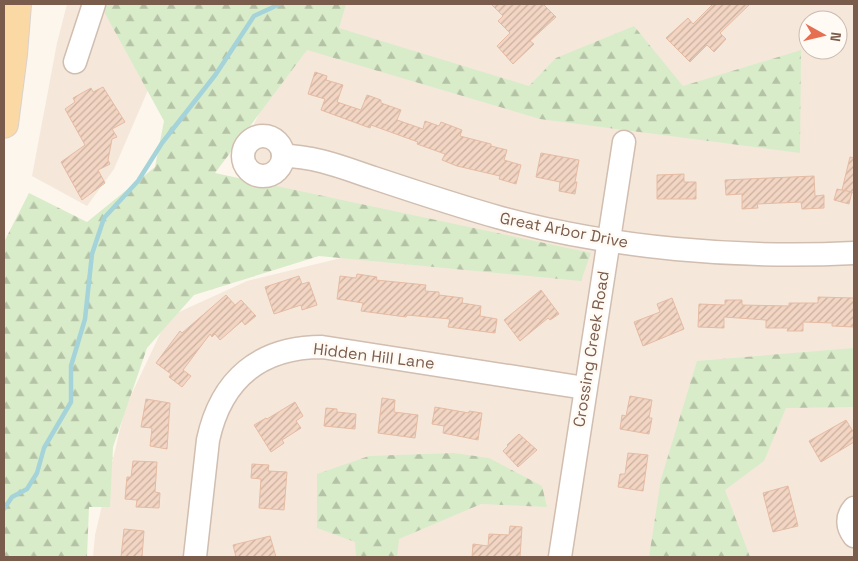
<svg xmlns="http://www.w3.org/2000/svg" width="858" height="561" viewBox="0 0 858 561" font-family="'Space Grotesk',sans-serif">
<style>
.residential{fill:#f5e8da;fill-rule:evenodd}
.forest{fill:url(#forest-firs)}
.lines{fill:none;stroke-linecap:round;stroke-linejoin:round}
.stream{stroke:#a5d3da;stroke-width:4.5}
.building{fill:url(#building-hatch);stroke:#e6bba3}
.minor-casing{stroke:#d1beb0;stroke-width:25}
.major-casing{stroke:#dad1cd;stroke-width:30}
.minor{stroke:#fff;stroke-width:22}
.major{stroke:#fbd9a5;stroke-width:28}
.labels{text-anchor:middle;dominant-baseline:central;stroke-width:5;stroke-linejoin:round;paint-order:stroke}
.street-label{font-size:16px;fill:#7a5c4d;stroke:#fffaf3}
</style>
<defs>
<pattern id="forest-firs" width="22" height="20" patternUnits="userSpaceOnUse" patternTransform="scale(1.25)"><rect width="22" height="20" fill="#d8ecc9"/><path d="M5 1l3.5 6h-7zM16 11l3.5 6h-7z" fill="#b4c2a5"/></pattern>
<pattern id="building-hatch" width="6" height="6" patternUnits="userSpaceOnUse" patternTransform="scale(1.25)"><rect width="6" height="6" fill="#f3d5c3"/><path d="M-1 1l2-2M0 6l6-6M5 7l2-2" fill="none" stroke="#cab0a1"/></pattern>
</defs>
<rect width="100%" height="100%" fill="#fdf6ec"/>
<g class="residential">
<polygon points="67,4 185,4 114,169 87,206 32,176 57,43"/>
<path d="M315,4H854V557H93L95,535L125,408L168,317L247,281L386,247L232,167ZM808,20H838V50H808Z"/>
</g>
<g class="forest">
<polygon points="102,4 346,4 339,28 529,86 556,58 634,26 683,86 801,50 800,153 540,119 307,50 215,173 591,253 581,281 319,256 194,295 147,348 113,447 110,507 89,507 87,557 4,557 4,242 29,193 87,222 155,167 164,121 102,8"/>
<polygon points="854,348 854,407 786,408 764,461 725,490 750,557 649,557 661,479 697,361"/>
<polygon points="454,453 489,458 542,486 547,507 481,504 399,539 397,557 356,557 355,542 317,528 317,474 369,456"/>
</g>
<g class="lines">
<polyline class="stream" points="4,509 12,497 27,489 37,473 44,448 71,402 71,366 85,319 92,254 104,218 138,181 162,143 216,74 254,16 280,4"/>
</g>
<g class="building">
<polygon points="491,4 543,4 556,17 530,41 534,44 513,64 497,46 510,33 498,21 503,16"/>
<polygon points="713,4 750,4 720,33 726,39 714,52 707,45 690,62 666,38 688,18 693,24"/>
<polygon points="315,72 327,76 326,80 343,85 337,102 361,110 367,95 381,100 381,103 401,110 397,120 423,129 425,121 439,126 441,122 462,130 460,136 491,144 491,146 507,150 504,160 521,165 516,184 499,179 500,176 457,166 442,160 445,154 417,144 418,142 371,125 370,128 321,110 325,99 308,94"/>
<polygon points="103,87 125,122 112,129 117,137 112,139 108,160 110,164 98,170 105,183 82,200 61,162 85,145 65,109 75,102 73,98 91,88 93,92"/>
<polygon points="541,153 579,160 575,182 577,182 575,194 559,191 560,182 536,177"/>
<polygon points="850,157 854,158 854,193 842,190"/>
<polygon points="684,174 684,182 696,182 696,199 657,199 657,175"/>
<polygon points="814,176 815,196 824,195 824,208 802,209 801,202 757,204 758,208 742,209 742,194 726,195 725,180"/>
<polygon points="837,189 852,192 849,204 834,200"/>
<polygon points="357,274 377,277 376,280 426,285 425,291 439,292 439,295 463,298 462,303 481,306 480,316 497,319 495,333 448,327 450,319 407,315 406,317 361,311 363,303 337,299 340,276 356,278"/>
<polygon points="299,276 302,284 309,282 317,305 302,310 301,305 274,314 265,287"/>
<polygon points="541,290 559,314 550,320 548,318 520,341 504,320"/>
<polygon points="226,295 235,305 241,300 256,316 245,325 242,321 220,340 215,334 212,337 210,334 183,370 191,376 182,387 169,377 171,374 156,363 180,331 182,333"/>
<polygon points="818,297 854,298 854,327 832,326 832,323 803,322 803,331 787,331 788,328 766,328 766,320 724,317 724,328 698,327 699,304 725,305 725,300 742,300 742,305 789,306 789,303 818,303"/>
<polygon points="672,298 684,329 643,346 634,322 660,312 657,304"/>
<polygon points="630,396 652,400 649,418 652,418 649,434 620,429 622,415 626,416"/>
<polygon points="382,398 395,400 394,412 418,415 415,438 378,433"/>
<polygon points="146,399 170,403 167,449 150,446 152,428 141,427"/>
<polygon points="295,402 303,416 296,421 301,428 282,440 284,443 271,452 254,425 266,418 267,419"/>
<polygon points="435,407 469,413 469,411 482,413 478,440 443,433 444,426 432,424"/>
<polygon points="326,408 337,409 337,412 356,414 355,429 324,426"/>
<polygon points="846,420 854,433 854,442 821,462 809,441"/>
<polygon points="519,434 537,450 518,467 503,451 508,446 507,445"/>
<polygon points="628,453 648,455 643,491 618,487 620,474 625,474"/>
<polygon points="133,461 157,462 155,492 160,493 159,508 136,507 137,500 125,499 127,477 131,477"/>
<polygon points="252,464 269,465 268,471 287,472 284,510 259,508 261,479 251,478"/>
<polygon points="788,486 798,526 773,532 763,493"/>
<polygon points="510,526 522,527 520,557 472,557 473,544 488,546 489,534 509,535"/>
<polygon points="124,529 144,531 142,557 121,557"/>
<polygon points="270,536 276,557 236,557 233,545"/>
</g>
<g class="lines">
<defs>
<g id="minor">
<polyline points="75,62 94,4"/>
<circle cx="263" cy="156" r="20"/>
<path d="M283,156C315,156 344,168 374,178C416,192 458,206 501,218C612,248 739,259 854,253"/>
<path d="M854,508C846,517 847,527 854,536"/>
<path d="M195,557L208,440C221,380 259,347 322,347L585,388"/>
<polyline points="560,557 624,142"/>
</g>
<polyline id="major" points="4,124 13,54 17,4"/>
</defs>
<use href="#minor" class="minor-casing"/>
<use href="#major" class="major-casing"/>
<use href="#minor" class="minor"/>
<use href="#major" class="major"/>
</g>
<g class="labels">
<g class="street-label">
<text transform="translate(564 230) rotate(11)">Great Arbor Drive</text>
<text transform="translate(591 349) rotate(-81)">Crossing Creek Road</text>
<text transform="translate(374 356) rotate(7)">Hidden Hill Lane</text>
</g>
</g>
<rect width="858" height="561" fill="none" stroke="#7a5c4d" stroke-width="10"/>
<g transform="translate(823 35) rotate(98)"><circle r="24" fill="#fffaf3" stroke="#cabbb1"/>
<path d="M0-4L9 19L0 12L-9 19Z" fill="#e76f51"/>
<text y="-8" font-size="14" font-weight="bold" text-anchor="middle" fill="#7a5c4d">N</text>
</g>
</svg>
